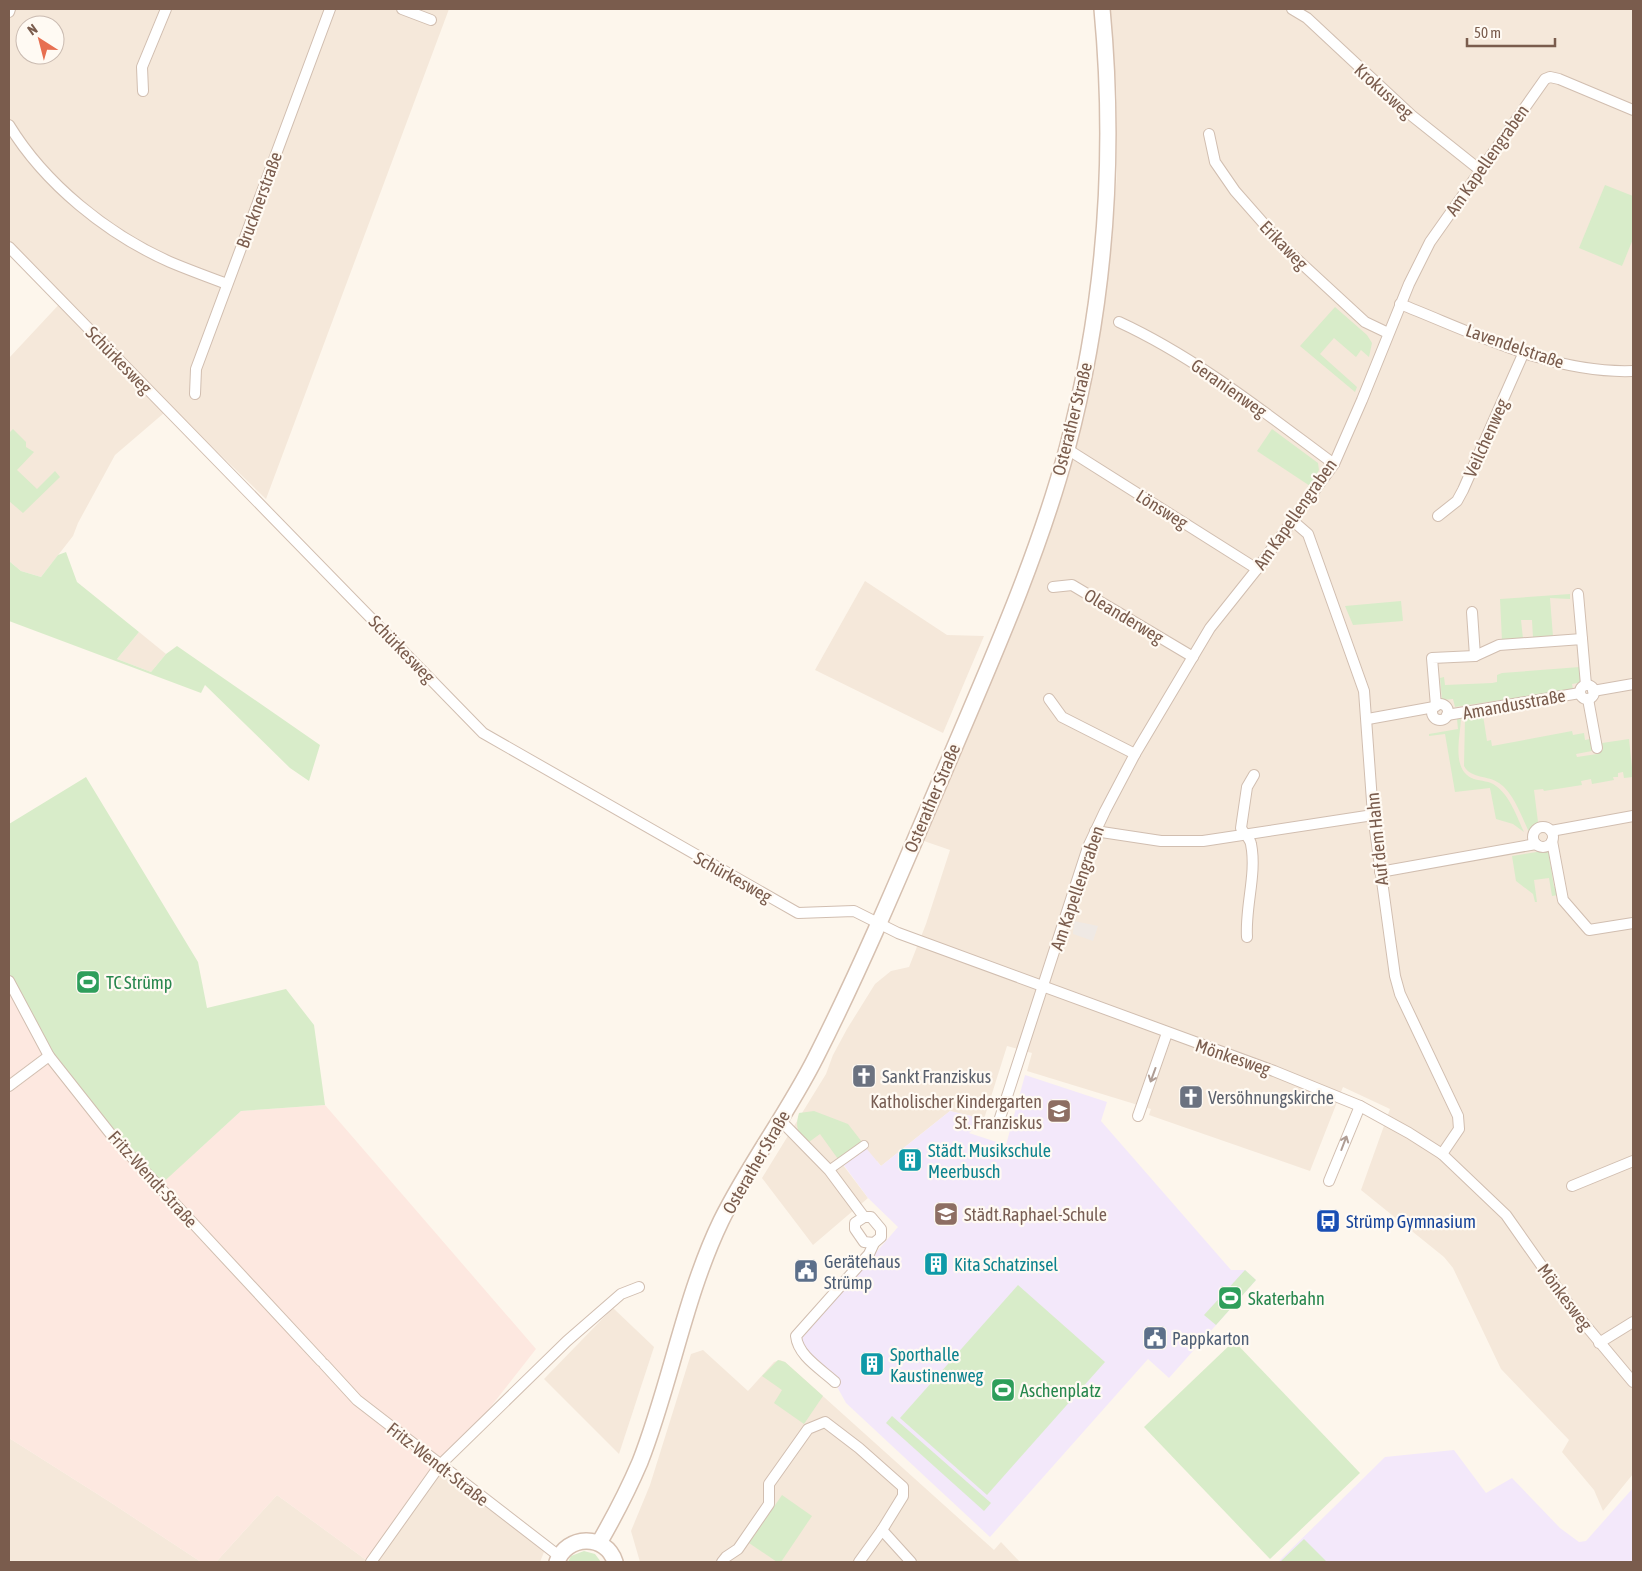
<svg xmlns="http://www.w3.org/2000/svg" width="1642" height="1571" viewBox="0 0 1642 1571" font-family="'Asap Condensed',sans-serif">
<style>
.residential{fill:#f5e8da;fill-rule:evenodd}
.commercial{fill:#fde8e0}
.industrial{fill:#efe9e4}
.education{fill:#f3e8fa}
.green{fill:#d8ecc9}
.lines{fill:none;stroke-linecap:round;stroke-linejoin:round}
.pedestrian-casing{stroke:#d1beb0;stroke-width:10}
.minor-casing{stroke:#d1beb0;stroke-width:12}
.secondary-casing{stroke:#d6c0b0;stroke-width:18}
.pedestrian{stroke:#fff;stroke-width:8}
.minor{stroke:#fff;stroke-width:10}
.secondary{stroke:#fff;stroke-width:15}
.oneway{stroke:#af9d94}
.labels{text-anchor:middle;dominant-baseline:central;stroke-width:4.5;stroke-linejoin:round;paint-order:stroke}
.street-label{font-size:18px;fill:#7a5c4d;stroke:#fffaf3}
.leisure-label{font-size:18px;fill:#27864d;stroke:#fffaf3;text-anchor:start}
.worship-label{font-size:18px;fill:#5b616d;stroke:#fffaf3;text-anchor:start}
.education-label{font-size:18px;fill:#785e54;stroke:#fffaf3;text-anchor:end}
.culture-label{font-size:18px;fill:#0d838f;stroke:#fffaf3;text-anchor:start}
.transit-label{font-size:18px;fill:#164399;stroke:#fffaf3;text-anchor:start}
.service-label{font-size:18px;fill:#4e5e75;stroke:#fffaf3;text-anchor:start}
</style>
<rect width="100%" height="100%" fill="#fdf6ec"/>
<g class="residential">
<path d="M9,9H449L266,499L171,407L115,455L78,523L73,536L41,577L21,571L9,561V358L65,298L9,240ZM25,25H55V55H25Z"/>
<polygon points="1110,9 1633,9 1633,1474 1603,1511 1594,1490 1562,1452 1569,1440 1501,1369 1453,1268 1444,1257 1361,1190 1390,1109 1343,1087 1310,1171 1149,1115 1151,1109 1027,1071 1032,1053 1007,1046 984,1119 950,1111 881,1166 877,1161 843,1165 868,1198 813,1245 762,1178 826,1074 833,1055 847,1029 875,984 891,971 909,967 926,924 950,850 924,841 1043,553 1075,449 1100,332 1112,241 1117,173 1117,97"/>
<polygon points="865,581 947,635 984,636 943,733 815,670"/>
<polygon points="139,632 166,654 151,672 117,659"/>
<polygon points="613,1308 654,1347 619,1454 544,1379"/>
<polygon points="703,1350 748,1391 774,1362 780,1360 785,1362 994,1550 1001,1542 1020,1562 640,1562 631,1531 650,1485 691,1354"/>
<polygon points="9,1438 110,1502 201,1562 9,1562"/>
<polygon points="440,1465 546,1547 540,1562 371,1562"/>
<polygon points="277,1495 369,1562 216,1562"/>
</g>
<polygon class="commercial" points="9,981 158,1186 241,1111 325,1105 536,1349 369,1562 277,1495 216,1562 201,1562 110,1502 9,1438"/>
<polygon class="industrial" points="1074,921 1098,926 1093,941 1073,934"/>
<g class="education">
<polygon points="1025,1075 1107,1102 1101,1121 1231,1270 1245,1270 1256,1280 1169,1378 1148,1359 990,1537 846,1403 829,1372 804,1349 800,1343 802,1338 898,1227 868,1198 843,1164 866,1148 881,1166 950,1111 984,1119 969,1133 1006,1145"/>
<polygon points="1454,1450 1486,1493 1512,1478 1560,1528 1579,1542 1586,1541 1633,1488 1633,1562 1278,1562 1385,1457"/>
</g>
<g class="green">
<polygon points="1605,185 1633,196 1633,239 1622,266 1579,248"/>
<polygon points="1335,307 1367,335 1372,343 1369,357 1361,350 1356,357 1334,338 1320,354 1357,387 1355,392 1300,346"/>
<polygon points="13,429 26,442 26,447 34,452 17,470 37,489 55,471 60,477 23,513 9,501 9,433"/>
<polygon points="1272,429 1318,463 1319,470 1310,486 1257,451"/>
<polygon points="66,552 77,582 139,632 117,659 151,672 166,654 177,646 320,745 309,781 290,768 205,685 201,693 9,621 9,561 21,571 41,577 58,555"/>
<polygon points="1570,594 1570,599 1550,598 1553,637 1533,638 1532,620 1521,620 1523,639 1502,641 1500,599"/>
<polygon points="1401,601 1403,621 1353,625 1345,606"/>
<polygon points="1580,667 1581,680 1578,683 1572,684 1573,689 1455,707 1453,699 1442,700 1440,678 1444,677 1445,685 1492,683 1497,682 1497,675 1502,673"/>
<path d="M1483,715L1487,741L1491,740L1492,746L1572,731L1573,735L1584,733L1585,740L1590,739L1592,751L1576,754L1577,757L1597,754V751L1603,750L1602,743L1629,739L1633,777L1624,778L1623,772L1618,773V777H1613L1614,780L1592,784L1591,779L1581,781L1582,785L1544,791L1543,789L1534,790L1538,822L1530,834C1522,818 1514,793 1499,783C1488,775 1471,779 1464,766L1465,718Z"/>
<path d="M1457,719H1461C1460,738 1451,771 1474,779C1481,781 1490,781 1496,786C1510,796 1517,817 1524,832L1513,824L1496,819L1490,788L1455,792L1445,734L1429,736V734L1458,729Z"/>
<polygon points="86,777 198,962 207,1008 286,989 314,1025 325,1105 241,1111 158,1187 49,1056 9,981 9,824"/>
<polygon points="1549,850 1552,855 1549,856 1554,887 1558,887 1558,895 1552,896 1549,878 1534,880 1537,902 1535,902 1533,894 1516,881 1512,856"/>
<path d="M814,1111L848,1124L862,1142L838,1159L820,1134L809,1142C797,1133 795,1127 799,1113Z"/>
<polygon points="1245,1270 1256,1280 1216,1325 1204,1315"/>
<polygon points="1018,1285 1105,1362 987,1495 900,1418"/>
<polygon points="1234,1341 1360,1473 1270,1559 1144,1427"/>
<polygon points="778,1360 785,1362 823,1396 804,1424 774,1403 782,1390 762,1376"/>
<polygon points="892,1416 991,1503 984,1511 886,1423"/>
<polygon points="782,1495 812,1516 781,1562 777,1562 749,1543"/>
<polygon points="1304,1539 1327,1562 1280,1562"/>
<polygon points="584,1551 595,1554 601,1562 568,1562 571,1556"/>
</g>
<g class="lines">
<defs>
<polyline id="pedestrian" points="829,1170 864,1145"/>
<g id="minor">
<polyline points="402,9 431,20"/>
<polyline points="1292,9 1307,18 1411,115 1480,170"/>
<polyline points="9,12 10,9"/>
<polyline points="143,91 142,67 166,9"/>
<path d="M9,125C45,184 107,234 170,262C189,270 208,277 227,284"/>
<polyline points="1209,134 1215,162 1235,191 1287,250 1365,322 1388,333"/>
<polyline points="9,247 483,733 798,913 854,911 898,933 1274,1071 1360,1106 1409,1133 1442,1154 1506,1215 1572,1309 1633,1382"/>
<path d="M1400,304C1474,333 1552,374 1633,371"/>
<path d="M1119,322C1197,358 1265,413 1334,464"/>
<polyline points="195,394 196,369 330,9"/>
<polyline points="1067,449 1257,569"/>
<polyline points="1438,516 1457,501 1463,490 1524,352"/>
<polyline points="1293,521 1308,534 1364,691 1373,815 1395,976 1400,994 1458,1116 1459,1129 1442,1154"/>
<polyline points="1053,587 1072,585 1193,657"/>
<polyline points="1578,594 1582,639"/>
<polyline points="1472,612 1475,656"/>
<circle cx="1587" cy="692" r="7"/>
<polyline points="1593,691 1633,684"/>
<polyline points="1049,699 1062,717 1135,754"/>
<polyline points="1588,699 1597,748"/>
<circle cx="1440" cy="712" r="8"/>
<polyline points="1436,706 1432,658 1475,656 1499,645 1582,639 1586,685"/>
<polyline points="1447,715 1580,693"/>
<polyline points="1368,719 1434,707"/>
<circle cx="1543" cy="837" r="10"/>
<polyline points="1095,831 1161,841 1203,841 1373,815"/>
<polyline points="1551,831 1633,816"/>
<polyline points="1552,841 1563,900 1589,930 1633,923"/>
<polyline points="1380,872 1536,844"/>
<path d="M1247,937C1245,906 1257,874 1251,844C1250,838 1244,834 1241,828L1247,787L1254,775"/>
<polyline points="9,981 49,1056 113,1137 321,1361"/>
<polyline points="9,1086 49,1056"/>
<polyline points="1138,1116 1167,1033"/>
<path d="M781,1121L829,1170L864,1217H871L881,1229V1237L874,1243L869,1254L796,1336C798,1356 821,1369 835,1382"/>
<polyline points="998,1124 1088,847 1105,811 1135,754 1210,628 1257,569 1334,464 1362,400 1409,284 1430,242 1545,79 1550,77 1559,79 1633,110"/>
<polyline points="1329,1181 1360,1106"/>
<polyline points="1572,1186 1633,1161"/>
<polyline points="864,1217 855,1223 855,1229 864,1242 874,1243"/>
<polyline points="1599,1343 1633,1322"/>
<polyline points="324,1364 357,1400 559,1556"/>
<polyline points="371,1562 440,1465 567,1341 621,1294 639,1287"/>
<polyline points="722,1562 726,1557 738,1549 769,1504 769,1484 808,1429 825,1422 859,1448 903,1487 903,1496 882,1530"/>
<polyline points="859,1562 882,1530 911,1562"/>
</g>
<g id="secondary">
<path d="M599,1543C614,1517 628,1490 640,1462C671,1383 684,1298 721,1221C749,1164 788,1113 816,1057C863,964 903,868 944,772C989,666 1037,560 1067,449C1105,306 1116,157 1102,9"/>
<path d="M557,1562C566,1535 606,1533 615,1562"/>
</g>
</defs>
<use href="#pedestrian" class="pedestrian-casing"/>
<use href="#minor" class="minor-casing"/>
<use href="#secondary" class="secondary-casing"/>
<use href="#pedestrian" class="pedestrian"/>
<use href="#minor" class="minor"/>
<use href="#secondary" class="secondary"/>
</g>
<defs><path id="oneway-shaft" d="M-6 0H5M1.5-3L5.5 0L1.5 3" fill="none" stroke-width="1.6" stroke-linecap="round" stroke-linejoin="round" transform="scale(1.25)"/></defs>
<g class="oneway">
<use href="#oneway-shaft" transform="translate(1153 1075) rotate(110)"/>
<use href="#oneway-shaft" transform="translate(1344 1143) rotate(-69)"/>
</g>
<defs>
<symbol id="stadium-square" viewBox="-11 -11 22 22"><rect x="-9" y="-9" width="18" height="18" rx="4" fill="#2e9e5b" stroke="#fffaf3"/><path d="M0-5a6.5 5 0 1 0 0 10a6.5 5 0 1 0 0-10ZM-3.5-1.8h7v3.6h-7Z" fill="#fff"/></symbol>
<symbol id="church-square" viewBox="-11 -11 22 22"><rect x="-9" y="-9" width="18" height="18" rx="4" fill="#6b7280" stroke="#fffaf3"/><path d="M-1.2-6h2.4v3.5h3.3v2.4h-3.3V6h-2.4V-.1h-3.3v-2.4h3.3Z" fill="#fff"/></symbol>
<symbol id="school-square" viewBox="-11 -11 22 22"><rect x="-9" y="-9" width="18" height="18" rx="4" fill="#8d6e63" stroke="#fffaf3"/><path d="M0-5L7-2L0 1L-7-2ZM-4 1L0 2.5L4 1V4Q0 6-4 4Z" fill="#fff"/></symbol>
<symbol id="building-square" viewBox="-11 -11 22 22"><rect x="-9" y="-9" width="18" height="18" rx="4" fill="#0f9aa8" stroke="#fffaf3"/><path d="M-4-6H4V6H1V3H-1V6H-4ZM-2.5-4.3h1.7v1.8h-1.7ZM.8-4.3h1.7v1.8H.8ZM-2.5-1h1.7V.8h-1.7ZM.8-1h1.7V.8H.8Z" fill="#fff"/></symbol>
<symbol id="bus-square" viewBox="-11 -11 22 22"><rect x="-9" y="-9" width="18" height="18" rx="4" fill="#1a4fb4" stroke="#fffaf3"/><path d="M-5-6H5V4H4V6H2V4H-2V6H-4V4H-5ZM-3.5-4V0h7V-4ZM-3.5 1.2v1.5H-2V1.2ZM2 1.2v1.5H3.5V1.2Z" fill="#fff"/></symbol>
<symbol id="civic-square" viewBox="-11 -11 22 22"><rect x="-9" y="-9" width="18" height="18" rx="4" fill="#5c6f8a" stroke="#fffaf3"/><path d="M-.6-6.5H3V-4.5H.6V-3L4-1V1h2V6H-6V1h2V-1L-.6-3ZM-1.2 2.5V6h2.4V2.5Z" fill="#fff"/></symbol>
</defs>
<g fill-rule="evenodd">
<use href="#stadium-square" x="74" y="968" width="28" height="28"/>
<use href="#church-square" x="850" y="1062" width="28" height="28"/>
<use href="#church-square" x="1177" y="1083" width="28" height="28"/>
<use href="#school-square" x="1045" y="1097" width="28" height="28"/>
<use href="#building-square" x="896" y="1146" width="28" height="28"/>
<use href="#school-square" x="932" y="1200" width="28" height="28"/>
<use href="#bus-square" x="1314" y="1207" width="28" height="28"/>
<use href="#building-square" x="922" y="1250" width="28" height="28"/>
<use href="#civic-square" x="792" y="1257" width="28" height="28"/>
<use href="#stadium-square" x="1216" y="1284" width="28" height="28"/>
<use href="#civic-square" x="1141" y="1324" width="28" height="28"/>
<use href="#building-square" x="858" y="1350" width="28" height="28"/>
<use href="#stadium-square" x="989" y="1376" width="28" height="28"/>
</g>
<g class="labels">
<g class="street-label">
<text transform="translate(1384 91) rotate(42)">Krokusweg</text>
<text transform="translate(1487 160) rotate(-55)">Am Kapellengraben</text>
<text transform="translate(259 200) rotate(-70)">Brucknerstraße</text>
<text transform="translate(1284 245) rotate(46)">Erikaweg</text>
<text transform="translate(1515 346) rotate(19)">Lavendelstraße</text>
<text transform="translate(119 360) rotate(46)">Schürkesweg</text>
<text transform="translate(1229 388) rotate(35)">Geranienweg</text>
<text transform="translate(1072 419) rotate(-76)">Osterather Straße</text>
<text transform="translate(1486 438) rotate(-66)">Veilchenweg</text>
<text transform="translate(1162 509) rotate(32)">Lönsweg</text>
<text transform="translate(1295 514) rotate(-55)">Am Kapellengraben</text>
<text transform="translate(1124 616) rotate(31)">Oleanderweg</text>
<text transform="translate(402 649) rotate(46)">Schürkesweg</text>
<text transform="translate(1514 704) rotate(-10)">Amandusstraße</text>
<text transform="translate(932 798) rotate(-67)">Osterather Straße</text>
<text transform="translate(1377 839) rotate(-96)">Auf dem Hahn</text>
<text transform="translate(733 877) rotate(29)">Schürkesweg</text>
<text transform="translate(1077 888) rotate(-71)">Am Kapellengraben</text>
<text transform="translate(1233 1057) rotate(19)">Mönkesweg</text>
<text transform="translate(756 1162) rotate(-60)">Osterather Straße</text>
<text transform="translate(153 1179) rotate(48)">Fritz-Wendt-Straße</text>
<text transform="translate(1565 1297) rotate(53)">Mönkesweg</text>
<text transform="translate(438 1464) rotate(38)">Fritz-Wendt-Straße</text>
</g>
<g class="leisure-label">
<text x="106" y="982">TC Strümp</text>
<text x="1248" y="1298">Skaterbahn</text>
<text x="1020" y="1390">Aschenplatz</text>
</g>
<g class="worship-label">
<text x="882" y="1076">Sankt Franziskus</text>
<text x="1208" y="1097">Versöhnungskirche</text>
</g>
<g class="education-label">
<text x="1042" y="1101">Katholischer Kindergarten<tspan x="1042" dy="21">St. Franziskus</tspan></text>
<text x="964" y="1214" text-anchor="start">Städt.Raphael-Schule</text>
</g>
<g class="culture-label">
<text x="928" y="1150">Städt. Musikschule<tspan x="928" dy="21">Meerbusch</tspan></text>
<text x="954" y="1264">Kita Schatzinsel</text>
<text x="890" y="1354">Sporthalle<tspan x="890" dy="21">Kaustinenweg</tspan></text>
</g>
<g class="transit-label">
<text x="1346" y="1221">Strümp Gymnasium</text>
</g>
<g class="service-label">
<text x="824" y="1261">Gerätehaus<tspan x="824" dy="21">Strümp</tspan></text>
<text x="1172" y="1338">Pappkarton</text>
</g>
</g>
<rect width="1642" height="1571" fill="none" stroke="#7a5c4d" stroke-width="20"/>
<g transform="translate(40 40) rotate(324)"><circle r="24" fill="#fffaf3" stroke="#cabbb1"/>
<path d="M0-4L9 19L0 12L-9 19Z" fill="#e76f51"/>
<text y="-8" font-size="14" font-weight="bold" text-anchor="middle" fill="#7a5c4d">N</text>
</g>
<path d="M1467 38v8h88v-8" fill="none" stroke="#7a5c4d" stroke-width="2.5"/>
<text x="1474" y="38" font-size="15" fill="#7a5c4d" stroke="#fffaf3" stroke-width="4" paint-order="stroke">50 m</text>
</svg>
